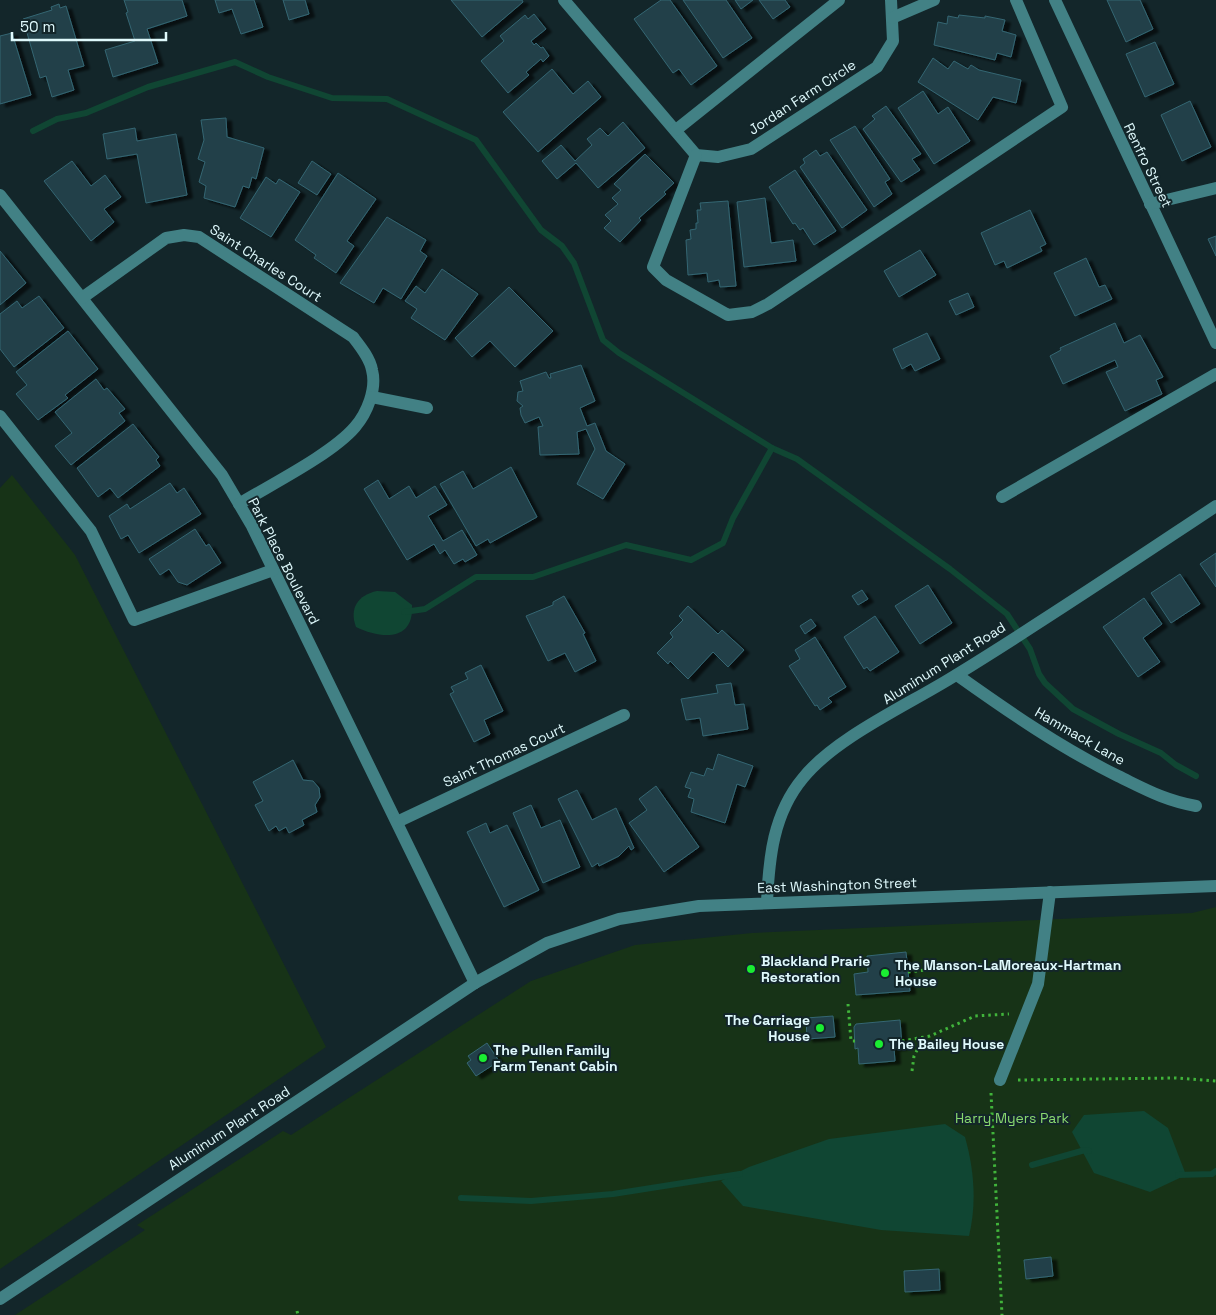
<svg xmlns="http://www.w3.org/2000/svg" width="1216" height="1315" viewBox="0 0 1216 1315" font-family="'Space Grotesk',sans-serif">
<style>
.green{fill:#173317}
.water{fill:#104633}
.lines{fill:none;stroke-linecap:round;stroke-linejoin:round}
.stream{stroke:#104633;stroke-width:6}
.building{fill:#214149;stroke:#356673;filter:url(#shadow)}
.path{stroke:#41b43b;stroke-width:3;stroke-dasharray:2.5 4;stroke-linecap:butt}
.minor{stroke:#428185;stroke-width:12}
.poi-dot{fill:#1aed32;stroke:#13262a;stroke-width:2}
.labels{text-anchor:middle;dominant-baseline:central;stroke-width:4;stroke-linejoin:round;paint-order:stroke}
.street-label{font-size:14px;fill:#dff9fc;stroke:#13262a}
.poi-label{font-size:14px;font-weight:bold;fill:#dff9fc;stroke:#13262a;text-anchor:start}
.park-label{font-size:14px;fill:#88d86f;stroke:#13262a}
</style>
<defs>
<filter id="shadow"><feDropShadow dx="5.5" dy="3" stdDeviation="1" flood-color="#0009"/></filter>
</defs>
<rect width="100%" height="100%" fill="#13262a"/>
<g class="green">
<polygon points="12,475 75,555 326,1047 0,1269 0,488"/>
<polygon points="1216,907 1216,1315 15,1315 145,1230 137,1225 283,1131 291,1135 531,981 635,945 752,933 1192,913"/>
</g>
<g class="water">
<path d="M377,591L395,592L412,605C414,642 381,639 356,627C349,608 358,595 377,591Z"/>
<polygon points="1144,1111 1168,1128 1186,1175 1150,1192 1094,1173 1072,1132 1084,1115"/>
<path d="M945,1124L965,1137C974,1169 977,1203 969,1236L881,1230L743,1206L721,1181L749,1167L829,1139Z"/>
</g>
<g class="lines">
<g class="stream">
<polyline points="33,131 57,119 86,113 148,87 235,62 268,77 332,98 387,99 476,140 541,230 562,246 574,263 603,340 619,353 772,448 797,459 950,569 1007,614 1030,649 1039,674 1045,683 1073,709 1119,734 1161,753 1176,765 1196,776"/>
<polyline points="404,612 425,609 476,577 533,577 626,545 691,560 723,543 733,518 772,448"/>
<polyline points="1032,1165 1085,1150 1089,1151"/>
<polyline points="1178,1175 1212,1174 1216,1171"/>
<polyline points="461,1198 531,1201 613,1194 740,1174"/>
</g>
</g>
<g class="building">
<polygon points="124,0 182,0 187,16 147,29 158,63 113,77 105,50 135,41 126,13 128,12"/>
<polygon points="215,0 254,0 263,27 241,34 232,9 219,13"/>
<polygon points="283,0 305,0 309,14 289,20"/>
<polygon points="451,0 522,0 523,2 482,37"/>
<polygon points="661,0 670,0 717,66 691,85 679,69 673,73 634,19"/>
<polygon points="683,0 726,0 752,38 723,58"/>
<polygon points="735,0 753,0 741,9"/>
<polygon points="759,0 785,0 790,7 773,19"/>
<polygon points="1107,0 1140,0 1153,29 1126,42"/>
<polygon points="59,4 60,8 66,6 84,66 68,70 74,90 52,97 46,76 40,78 23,19 52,10 51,7"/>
<polygon points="534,14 546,29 531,41 534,45 536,43 541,48 543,47 549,56 543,62 541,59 526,72 529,75 508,93 481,61 504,41 500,36 525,15 528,19"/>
<polygon points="959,15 985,18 985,16 1005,20 1002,31 1016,35 1011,57 997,53 995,60 934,45 938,22 947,24 948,16 958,18"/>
<polygon points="12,33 31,95 0,104 0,36"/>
<polygon points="1155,42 1174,84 1145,97 1126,54"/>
<polygon points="933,58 948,69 954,61 968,69 971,65 979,70 1021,80 1016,103 993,97 978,120 918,82"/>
<polygon points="552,69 573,94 588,81 601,97 538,152 503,112"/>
<polygon points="923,91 938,114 948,107 970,141 934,164 898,108"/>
<polygon points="1190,101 1211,147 1182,161 1161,115"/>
<polygon points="886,106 921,154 912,159 920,170 901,182 863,129 875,119 872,116"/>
<polygon points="226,118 227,137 264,148 256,179 252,177 249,188 243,186 235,207 204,198 206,186 199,182 205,162 198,159 204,140 201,120"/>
<polygon points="623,122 645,148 598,188 576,163 557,179 542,161 561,145 575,161 592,145 587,139 600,128 608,136"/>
<polygon points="855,126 890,179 885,182 892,194 874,207 830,140"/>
<polygon points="135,128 137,141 176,134 187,195 146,203 137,154 107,159 103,134"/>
<polygon points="816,150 820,156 827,152 867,210 842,228 800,167 805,163 803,159"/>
<polygon points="645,154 674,183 664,192 666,194 639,218 641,220 620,242 604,228 611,221 605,215 618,204 612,198 621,190 614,184"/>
<polygon points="72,161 91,186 105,175 121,197 104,209 114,222 91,241 44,181"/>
<polygon points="312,161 331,174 317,195 298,183"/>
<polygon points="795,170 836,231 814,245 803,228 800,230 795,223 793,224 769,187"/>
<polygon points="338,173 376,199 347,241 354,246 336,273 314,258 316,255 295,240"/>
<polygon points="266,177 276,184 279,179 300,192 271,237 240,218"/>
<polygon points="765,198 771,243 793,240 796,261 744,267 737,202"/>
<polygon points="728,201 736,286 720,287 719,280 708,282 707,273 688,275 686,240 691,239 690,230 696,229 696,223 698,223 697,210 701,210 700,203"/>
<polygon points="1030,210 1046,244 1040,247 1042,251 1007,268 1004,261 995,265 981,233"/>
<polygon points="387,217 426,240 420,251 427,256 401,299 383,288 374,303 340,283"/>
<polygon points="1216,236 1216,256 1208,239"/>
<polygon points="920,250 936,275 899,297 884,271"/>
<polygon points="0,251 26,283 0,305"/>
<polygon points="1086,258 1099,287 1105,285 1112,299 1075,316 1054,273"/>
<polygon points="442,269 478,294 445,340 411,318 417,309 405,301 416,286 425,293"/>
<polygon points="509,287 553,331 515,367 490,341 472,357 455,338"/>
<polygon points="968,293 974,307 956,315 949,301"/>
<polygon points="39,296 64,328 14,367 0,349 0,314 17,301 22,308"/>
<polygon points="1115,323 1124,343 1140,335 1163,377 1156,380 1162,394 1125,411 1106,372 1118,367 1115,360 1063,384 1050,356 1061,350 1060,348"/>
<polygon points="68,331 98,369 65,395 68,398 38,420 16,394 27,385 16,372"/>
<polygon points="927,333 940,359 915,371 911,364 902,369 893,349"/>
<polygon points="581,365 595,401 580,408 587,426 595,423 606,451 625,464 603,499 577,484 595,449 586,429 577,432 579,454 540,455 538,427 543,426 539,417 525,423 521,415 520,408 523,406 517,401 518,392 523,391 520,381 546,372 549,378 551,378 550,374"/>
<polygon points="96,379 104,390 107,388 125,409 119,413 125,421 71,465 55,446 72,433 55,412"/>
<polygon points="133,424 159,457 156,460 160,466 118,498 110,488 98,497 77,468"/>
<polygon points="511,467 537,517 490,543 488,539 476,546 440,484 463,471 473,489"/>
<polygon points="378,480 389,499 409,486 416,498 435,486 447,505 428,516 443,541 462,530 477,555 465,562 463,559 454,564 445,550 440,554 434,544 407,560 364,489"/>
<polygon points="170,483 177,493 184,488 201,514 139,553 128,535 121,539 109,516 127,504 130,509"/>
<polygon points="195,529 206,546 209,544 221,563 187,585 178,582 169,569 160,575 149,559"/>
<polygon points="1216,553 1216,587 1200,564"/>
<polygon points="1180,574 1200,604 1171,623 1151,593"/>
<polygon points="928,585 952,623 920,644 895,606"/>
<polygon points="862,590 868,599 858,605 852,596"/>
<polygon points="564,596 585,633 583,634 596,661 575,672 565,653 548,661 526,616 553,605 553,602"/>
<polygon points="1144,598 1162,624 1143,638 1160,662 1138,677 1103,627"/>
<polygon points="688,606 718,634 722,630 744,650 728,667 713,652 688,679 670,661 668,664 657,653 673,637 670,633 683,620 679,616"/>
<polygon points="875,616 899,652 870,671 867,667 864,669 844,637"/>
<polygon points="811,619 816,626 805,634 800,626"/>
<polygon points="815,637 846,687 828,698 832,702 820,710 817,705 815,706 789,666 800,659 795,650"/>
<polygon points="481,665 503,711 484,720 490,734 474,742 450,694 454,692 451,687 468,679 465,673"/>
<polygon points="731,683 735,705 744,704 748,729 703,736 700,718 686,720 681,699 718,693 716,685"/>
<polygon points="718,754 753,766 745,787 737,784 725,823 691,812 694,799 688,797 691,789 685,787 691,772 704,776 707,768 713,770"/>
<polygon points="293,760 303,780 313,781 319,788 320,797 315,805 317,812 302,820 304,825 289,833 286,827 279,831 276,826 269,831 255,805 263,801 253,782"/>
<polygon points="656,786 699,847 664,872 629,823 647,810 639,799"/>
<polygon points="577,790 592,820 616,808 634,848 631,850 629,846 619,856 599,866 598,863 592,867 558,799"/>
<polygon points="531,805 541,828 560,820 580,867 543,883 513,813"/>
<polygon points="486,823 490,833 507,825 539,890 504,907 467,832"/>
<polygon points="906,952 910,991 856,995 854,974 868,972 867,956"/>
<polygon points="833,1016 835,1037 807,1039 806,1018"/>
<polygon points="900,1020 902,1047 894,1048 895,1061 859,1064 858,1048 855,1049 854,1027 856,1024"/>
<polygon points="487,1043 499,1061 476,1076 467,1063 471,1060 468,1056"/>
<polygon points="1051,1257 1053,1276 1026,1279 1024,1260"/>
<polygon points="939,1269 940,1290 905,1292 904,1271"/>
</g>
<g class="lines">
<g class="path">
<polyline points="908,972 958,966 1025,963"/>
<polyline points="848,1004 851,1041 855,1041"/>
<polyline points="902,1041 930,1036 975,1016 1009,1014"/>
<polyline points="912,1071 914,1056 924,1037"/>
<polyline points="1018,1080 1176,1078 1216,1081"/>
<polyline points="991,1093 1002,1315"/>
<polyline points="297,1311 298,1315"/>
</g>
<g class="minor">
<polyline points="564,0 696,155 718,157 751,149 877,67 893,41 891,0"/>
<polyline points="1055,0 1216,343"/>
<polyline points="892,18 934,0"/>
<polyline points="676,130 839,0"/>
<polyline points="696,155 653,267 666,280 728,315 752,312 768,304 1062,107 1016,0"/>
<polyline points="0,195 222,475 252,526 475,983"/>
<polyline points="1150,204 1216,188"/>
<path d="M82,298L166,238L184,235L199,237L353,337C360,346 370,358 372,370C377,389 367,413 355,427C332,454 270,485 239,504"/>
<polyline points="372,397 427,408"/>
<polyline points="0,416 91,531 134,620 273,570"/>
<polyline points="1002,497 1216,374"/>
<path d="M957,675C1009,712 1061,748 1118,776C1147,790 1164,800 1196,806"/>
<polyline points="397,822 624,715"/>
<path d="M767,902C769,858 773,814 803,778C836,737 910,704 956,675C1044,621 1130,563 1216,506"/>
<polyline points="1000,1080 1038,984 1050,892"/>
<polyline points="0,1299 475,983 547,943 619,919 699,906 1216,886"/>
</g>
</g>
<g class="poi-dot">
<circle cx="751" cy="969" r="5"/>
<circle cx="885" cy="973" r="5"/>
<circle cx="820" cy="1028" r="5"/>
<circle cx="879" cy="1044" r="5"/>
<circle cx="483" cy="1058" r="5"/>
</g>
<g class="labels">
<g class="street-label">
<text transform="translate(802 97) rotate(-33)">Jordan Farm Circle</text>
<text transform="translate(1148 165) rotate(64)">Renfro Street</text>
<text transform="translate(266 263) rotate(33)">Saint Charles Court</text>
<text transform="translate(284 561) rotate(63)">Park Place Boulevard</text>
<text transform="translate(944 663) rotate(-32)">Aluminum Plant Road</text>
<text transform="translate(1080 736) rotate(30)">Hammack Lane</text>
<text transform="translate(504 755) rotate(-25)">Saint Thomas Court</text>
<text transform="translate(837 885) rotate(-2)">East Washington Street</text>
<text transform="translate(229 1128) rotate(-33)">Aluminum Plant Road</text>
</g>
<g class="poi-label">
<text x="761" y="961">Blackland Prarie<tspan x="761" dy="16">Restoration</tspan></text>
<text x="895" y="965">The Manson-LaMoreaux-Hartman<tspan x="895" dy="16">House</tspan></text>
<text x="810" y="1020" text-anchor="end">The Carriage<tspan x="810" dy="16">House</tspan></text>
<text x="889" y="1044">The Bailey House</text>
<text x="493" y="1050">The Pullen Family<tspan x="493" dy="16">Farm Tenant Cabin</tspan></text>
</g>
<g class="park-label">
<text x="1012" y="1118">Harry Myers Park</text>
</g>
</g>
<path d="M12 32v8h154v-8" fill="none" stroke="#dff9fc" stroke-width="2.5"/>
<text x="20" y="32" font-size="15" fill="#dff9fc" stroke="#13262a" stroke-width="4" paint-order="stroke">50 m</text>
</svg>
